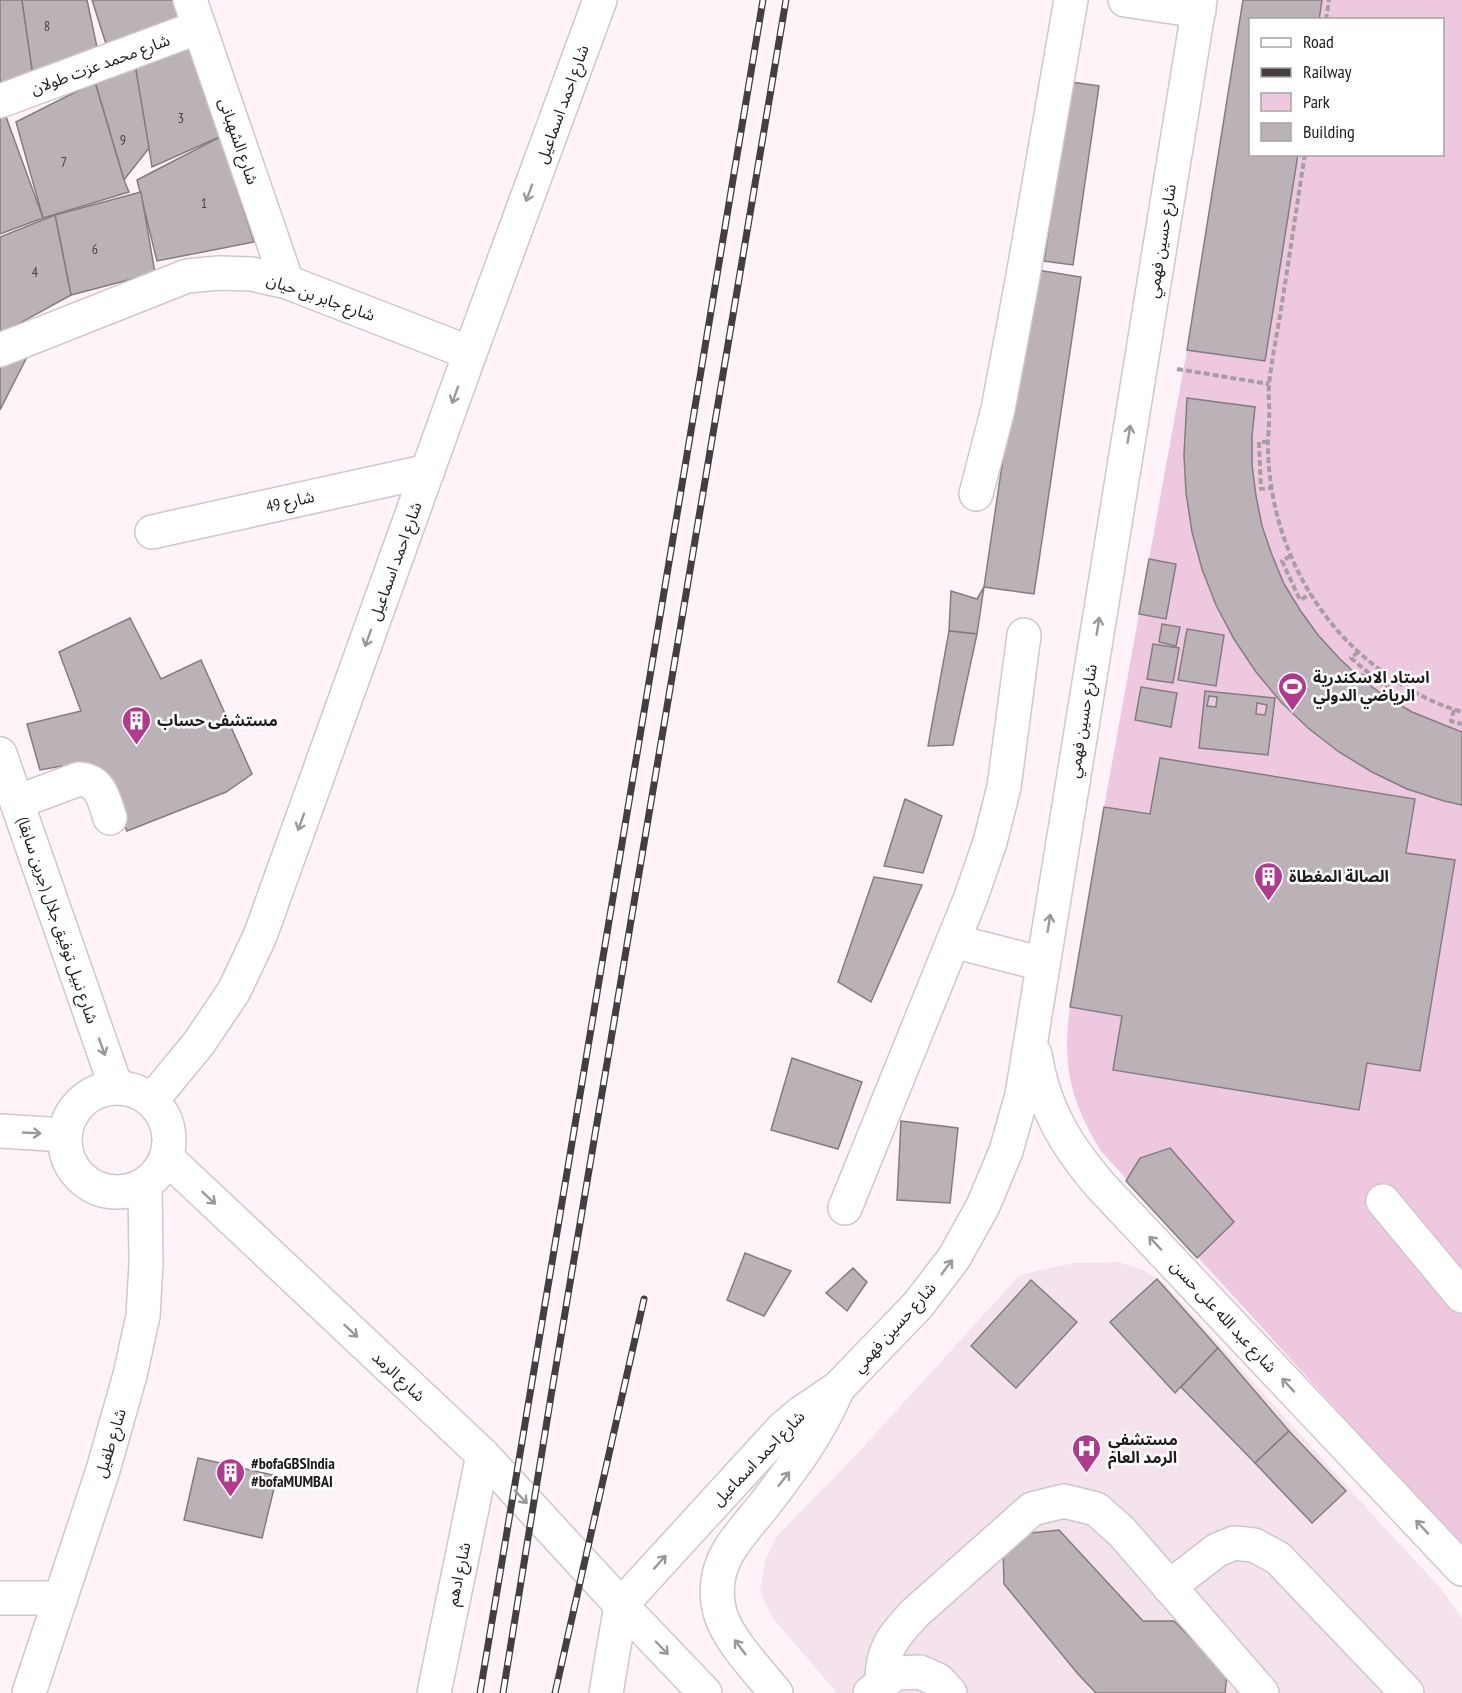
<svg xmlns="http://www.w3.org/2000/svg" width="1462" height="1693" viewBox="0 0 1462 1693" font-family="'PT Sans Narrow','Noto Sans Arabic',sans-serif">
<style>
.built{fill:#f4e3ed}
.green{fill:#edc8de;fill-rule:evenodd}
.building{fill:#bbb2b8;stroke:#857c81;stroke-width:1.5;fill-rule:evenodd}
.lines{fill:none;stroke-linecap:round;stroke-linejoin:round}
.minor-casing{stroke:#d0c6cc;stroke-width:36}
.major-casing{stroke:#d0c6cc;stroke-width:36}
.path{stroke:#a69ea3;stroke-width:4;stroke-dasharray:6 3;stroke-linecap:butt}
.minor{stroke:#fff;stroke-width:33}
.major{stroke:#fff;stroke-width:33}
.rail-casing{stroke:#433e41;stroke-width:7}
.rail{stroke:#fff;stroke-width:4.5;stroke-dasharray:14;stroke-linecap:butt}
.oneway{stroke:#9a9899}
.labels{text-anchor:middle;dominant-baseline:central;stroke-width:5;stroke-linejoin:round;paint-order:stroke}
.number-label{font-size:14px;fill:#464144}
.street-label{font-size:16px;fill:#1f1b1d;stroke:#fff}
.poi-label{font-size:16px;font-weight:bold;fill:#1f1b1d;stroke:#fff;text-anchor:start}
</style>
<rect width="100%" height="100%" fill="#fdf3f9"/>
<polygon class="built" points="1119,1262 1143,1270 1165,1284 1353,1493 1442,1590 1462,1619 1462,1693 837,1693 772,1617 760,1591 765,1562 775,1538 854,1457 1019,1276 1039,1270 1075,1263"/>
<path class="green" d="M1243,0H1462V1547L1101,1151C1070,1101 1062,1065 1070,1007L1104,807L1187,350ZM1250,20H1442V154H1250Z"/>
<g class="building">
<polygon points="0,0 22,0 33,76 0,88"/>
<polygon points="22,0 87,0 97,47 33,76"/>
<polygon points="92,0 190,0 199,27 108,50"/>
<polygon points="1243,0 1322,0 1319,20 1250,20 1250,154 1298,154 1265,361 1187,350"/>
<polygon points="204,40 235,130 152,167 135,65"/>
<polygon points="135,65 149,148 124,180 95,82"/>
<polygon points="95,82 124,180 129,192 43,218 16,122"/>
<polygon points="1071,82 1099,86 1073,265 1044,261"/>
<polygon points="5,114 43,218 0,234 0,116"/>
<polygon points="220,137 254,242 157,261 137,180"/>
<polygon points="141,192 155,273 71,295 55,215"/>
<polygon points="55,215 71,295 0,334 0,237"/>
<polygon points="1031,269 1081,277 1034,594 984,587"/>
<polygon points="32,347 0,410 0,364"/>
<polygon points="1187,398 1255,407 1252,436 1252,465 1256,496 1262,526 1272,555 1284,584 1300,610 1318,635 1339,658 1361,679 1386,697 1412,712 1462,732 1462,805 1444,801 1407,789 1372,772 1339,752 1308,728 1281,702 1256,672 1234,639 1216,605 1202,569 1192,532 1186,493 1184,455"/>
<polygon points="1149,559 1176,564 1166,619 1139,614"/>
<polygon points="984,587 977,634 949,631 951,591 977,599"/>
<polygon points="130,618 161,679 201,660 252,774 226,792 127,831 111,800 71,779 62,766 40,770 27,724 81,711 59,652"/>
<polygon points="1162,624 1180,627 1176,646 1159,642"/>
<polygon points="1187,629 1224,635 1216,686 1178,680"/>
<polygon points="949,631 977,634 953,745 928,746"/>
<polygon points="1153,644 1179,648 1173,683 1147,679"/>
<polygon points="1141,687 1177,693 1171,727 1135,720"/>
<path d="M1205,691L1275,698L1268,755L1199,748ZM1209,696L1217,697L1216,707L1207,706ZM1257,703L1267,705L1265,715L1256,714Z"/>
<polygon points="1160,758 1415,799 1406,853 1455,860 1420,1071 1367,1063 1359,1110 1113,1070 1122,1016 1070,1007 1104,807 1150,814"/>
<polygon points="905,799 942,816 923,873 884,866"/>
<polygon points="874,877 922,885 871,1002 838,982"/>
<polygon points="792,1058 862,1082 838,1149 771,1130"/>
<polygon points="901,1121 958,1128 950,1203 897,1200"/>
<polygon points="1170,1148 1234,1222 1197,1258 1126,1181 1140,1158"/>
<polygon points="745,1253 791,1271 764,1316 727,1300"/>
<polygon points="853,1268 867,1282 847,1311 826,1293"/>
<polygon points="1157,1279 1218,1348 1175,1393 1110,1322"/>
<polygon points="1031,1280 1077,1322 1016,1388 971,1346"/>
<polygon points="1218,1348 1289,1431 1255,1463 1181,1387"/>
<polygon points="1289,1431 1346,1491 1312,1523 1255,1463"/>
<polygon points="198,1458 277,1476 262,1538 184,1520"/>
<polygon points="1059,1530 1143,1621 1174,1621 1227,1674 1225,1693 1096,1693 1078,1674 1004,1584 1003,1550 1021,1534"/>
</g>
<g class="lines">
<defs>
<g id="minor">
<polyline points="190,0 287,282"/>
<polyline points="1125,0 1199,11"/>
<polyline points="0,101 199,27"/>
<polyline points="0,350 187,276 219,273 252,274 287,282 470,353"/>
<polyline points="976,494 998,409 1023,276 1071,0"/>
<polyline points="152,532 428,471"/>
<polyline points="0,754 116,1087"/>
<path d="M17,802L79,779C101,780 104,800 110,818"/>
<polyline points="953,941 1043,964"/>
<polyline points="152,1100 199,1043 234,991 260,936 470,353 600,0"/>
<polyline points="1383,1201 1462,1296"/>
<polyline points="845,1208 971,897 990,842 1004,787 1024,635"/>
<polyline points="1169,1587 1217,1550 1234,1543 1254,1545 1278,1558 1407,1693"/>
<polyline points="0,1598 61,1598"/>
<path d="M882,1684C881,1650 893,1636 916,1612L1032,1509L1064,1501L1096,1509L1121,1531L1262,1693"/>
<polyline points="29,1693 103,1470 130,1375 143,1316 146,1264 145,1185"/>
<polyline points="434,1693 483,1455"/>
<polyline points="606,1693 621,1605"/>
<polyline points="870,1693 896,1673 920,1672 938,1680 950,1693"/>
</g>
<g id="major">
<path d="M1035,1054C1043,1108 1066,1145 1100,1185L1462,1569"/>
<circle cx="117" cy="1140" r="52"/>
<polyline points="0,1131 65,1135"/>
<polyline points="167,1158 483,1455 621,1605 705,1693"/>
<polyline points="621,1605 783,1428 801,1413 838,1388 918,1305 954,1258 983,1206 1006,1151 1022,1095 1200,0"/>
<path d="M776,1693C760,1673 734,1646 724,1623C715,1604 715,1580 724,1560C733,1540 751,1522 765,1504C794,1466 819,1433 838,1388"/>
</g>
</defs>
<use href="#minor" class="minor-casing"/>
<use href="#major" class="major-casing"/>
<g class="path">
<polyline points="1326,20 1329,0"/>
<path d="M1305,154C1297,204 1290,253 1282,303C1278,330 1272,357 1269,384C1268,396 1270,408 1269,420C1269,428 1268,436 1268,443C1268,517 1296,588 1347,641C1379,673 1418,699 1462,712"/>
<polyline points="1177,369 1269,384"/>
<polyline points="1268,442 1259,442 1261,489 1271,488"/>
<polyline points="1290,556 1282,561 1300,600 1311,594"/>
<polyline points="1358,652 1351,658 1386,688 1392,679"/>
<polyline points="1361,679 1366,671"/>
<polyline points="1454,710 1451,721 1462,724"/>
</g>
<use href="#minor" class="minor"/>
<use href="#major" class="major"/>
<defs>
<g id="rail">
<polyline points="480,1693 763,0"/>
<polyline points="503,1693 551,1396 786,0"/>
<polyline points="555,1693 644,1299"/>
</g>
</defs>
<use href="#rail" class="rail-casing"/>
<use href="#rail" class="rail"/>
</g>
<defs><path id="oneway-shaft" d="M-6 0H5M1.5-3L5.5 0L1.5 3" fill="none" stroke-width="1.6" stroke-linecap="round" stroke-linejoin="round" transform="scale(1.5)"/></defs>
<g class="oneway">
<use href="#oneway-shaft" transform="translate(529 193) rotate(110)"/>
<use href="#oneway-shaft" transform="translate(455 395) rotate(110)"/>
<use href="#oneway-shaft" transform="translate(1129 434) rotate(-81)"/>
<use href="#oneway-shaft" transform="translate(1098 626) rotate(-81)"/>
<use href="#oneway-shaft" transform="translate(368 638) rotate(110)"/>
<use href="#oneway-shaft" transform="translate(301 822) rotate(110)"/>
<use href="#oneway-shaft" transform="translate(1049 923) rotate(-81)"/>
<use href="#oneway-shaft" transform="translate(102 1047) rotate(71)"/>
<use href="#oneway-shaft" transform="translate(32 1133) rotate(3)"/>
<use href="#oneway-shaft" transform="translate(209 1198) rotate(43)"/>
<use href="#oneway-shaft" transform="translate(1155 1243) rotate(-133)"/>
<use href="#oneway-shaft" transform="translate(947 1267) rotate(-53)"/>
<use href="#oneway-shaft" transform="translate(351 1331) rotate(43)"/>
<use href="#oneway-shaft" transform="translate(1288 1385) rotate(-133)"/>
<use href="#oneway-shaft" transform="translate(784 1479) rotate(-52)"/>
<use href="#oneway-shaft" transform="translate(521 1497) rotate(47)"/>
<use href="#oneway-shaft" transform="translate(1422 1527) rotate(-133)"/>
<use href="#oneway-shaft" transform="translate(660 1562) rotate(-48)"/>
<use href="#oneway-shaft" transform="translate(740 1647) rotate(-127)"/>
<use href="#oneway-shaft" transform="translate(662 1648) rotate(46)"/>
</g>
<defs>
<symbol id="stadium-pin" viewBox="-11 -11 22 30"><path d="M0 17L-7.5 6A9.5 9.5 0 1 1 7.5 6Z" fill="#b1398e" stroke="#fff"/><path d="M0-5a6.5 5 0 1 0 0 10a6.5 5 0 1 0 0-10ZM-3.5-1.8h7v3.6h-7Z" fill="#fff"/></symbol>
<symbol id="building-pin" viewBox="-11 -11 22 30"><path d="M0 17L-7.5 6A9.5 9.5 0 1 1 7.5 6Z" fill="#b1398e" stroke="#fff"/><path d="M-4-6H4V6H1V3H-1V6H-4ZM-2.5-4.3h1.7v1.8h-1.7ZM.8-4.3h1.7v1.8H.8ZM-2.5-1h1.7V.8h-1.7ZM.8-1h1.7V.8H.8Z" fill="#fff"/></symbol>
<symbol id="hospital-pin" viewBox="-11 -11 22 30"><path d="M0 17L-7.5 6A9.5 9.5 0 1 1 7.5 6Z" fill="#b1398e" stroke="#fff"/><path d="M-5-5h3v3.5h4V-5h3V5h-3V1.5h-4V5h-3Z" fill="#fff"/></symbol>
</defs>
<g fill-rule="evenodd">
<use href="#stadium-pin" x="1276" y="670" width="33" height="45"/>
<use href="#building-pin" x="120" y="704" width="33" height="45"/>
<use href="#building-pin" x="1252" y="860" width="33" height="45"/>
<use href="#hospital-pin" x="1070" y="1432" width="33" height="45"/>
<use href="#building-pin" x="214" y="1456" width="33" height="45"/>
</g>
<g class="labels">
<g class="number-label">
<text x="47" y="26">8</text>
<text x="181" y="118">3</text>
<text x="123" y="140">9</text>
<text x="64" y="162">7</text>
<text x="204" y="203">1</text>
<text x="95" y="249">6</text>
<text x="35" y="272">4</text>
</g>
<g class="street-label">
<text transform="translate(100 64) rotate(-20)">شارع محمد عزت طولان</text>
<text transform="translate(562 104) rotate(-70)">شارع احمد اسماعيل</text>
<text transform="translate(239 141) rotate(71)">شارع الشهبانى</text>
<text transform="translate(1161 241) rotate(-81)">شارع حسين فهمي</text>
<text transform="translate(321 297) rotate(19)">شارع جابر بن حيان</text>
<text transform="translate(290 501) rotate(-13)">شارع 49</text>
<text transform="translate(395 561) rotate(-70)">شارع احمد اسماعيل</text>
<text transform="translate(1082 721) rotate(-81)">شارع حسين فهمي</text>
<text transform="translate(58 920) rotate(71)">شارع نبيل توفيق جلال (جرين سابقا)</text>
<text transform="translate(1224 1316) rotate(47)">شارع عبد الله على حسن</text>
<text transform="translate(894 1327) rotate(-48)">شارع حسين فهمي</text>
<text transform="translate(399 1376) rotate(43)">شارع الرمد</text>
<text transform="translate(110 1443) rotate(-73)">شارع طفيل</text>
<text transform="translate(758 1458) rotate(-46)">شارع احمد اسماعيل</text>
<text transform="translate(458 1574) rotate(-78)">شارع ادهم</text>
</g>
<g class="poi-label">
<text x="1313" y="677">استاد الاسكندرية<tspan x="1313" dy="18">الرياضي الدولي</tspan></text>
<text x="157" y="720">مستشفى حساب</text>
<text x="1289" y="876">الصالة المغطاة</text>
<text x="1108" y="1439">مستشفي<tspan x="1108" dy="18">الرمد العام</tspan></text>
<text x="251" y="1463">#bofaGBSIndia<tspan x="251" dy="18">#bofaMUMBAI</tspan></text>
</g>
</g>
<rect x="1249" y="18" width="195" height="138" fill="#ffffff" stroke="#a5a4a5" stroke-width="1.5"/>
<rect x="1261" y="38" width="30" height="9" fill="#ffffff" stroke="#a5a4a5" stroke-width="1.5"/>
<text x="1303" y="48" font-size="18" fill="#1f1b1d">Road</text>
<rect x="1261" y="68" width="30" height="9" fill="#433e41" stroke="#a5a4a5" stroke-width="1.5"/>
<text x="1303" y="78" font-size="18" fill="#1f1b1d">Railway</text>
<rect x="1261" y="93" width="30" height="18" fill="#edc8de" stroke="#a5a4a5" stroke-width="1.5"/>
<text x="1303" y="108" font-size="18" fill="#1f1b1d">Park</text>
<rect x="1261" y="123" width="30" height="18" fill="#bbb2b8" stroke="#a5a4a5" stroke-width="1.5"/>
<text x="1303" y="138" font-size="18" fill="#1f1b1d">Building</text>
</svg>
